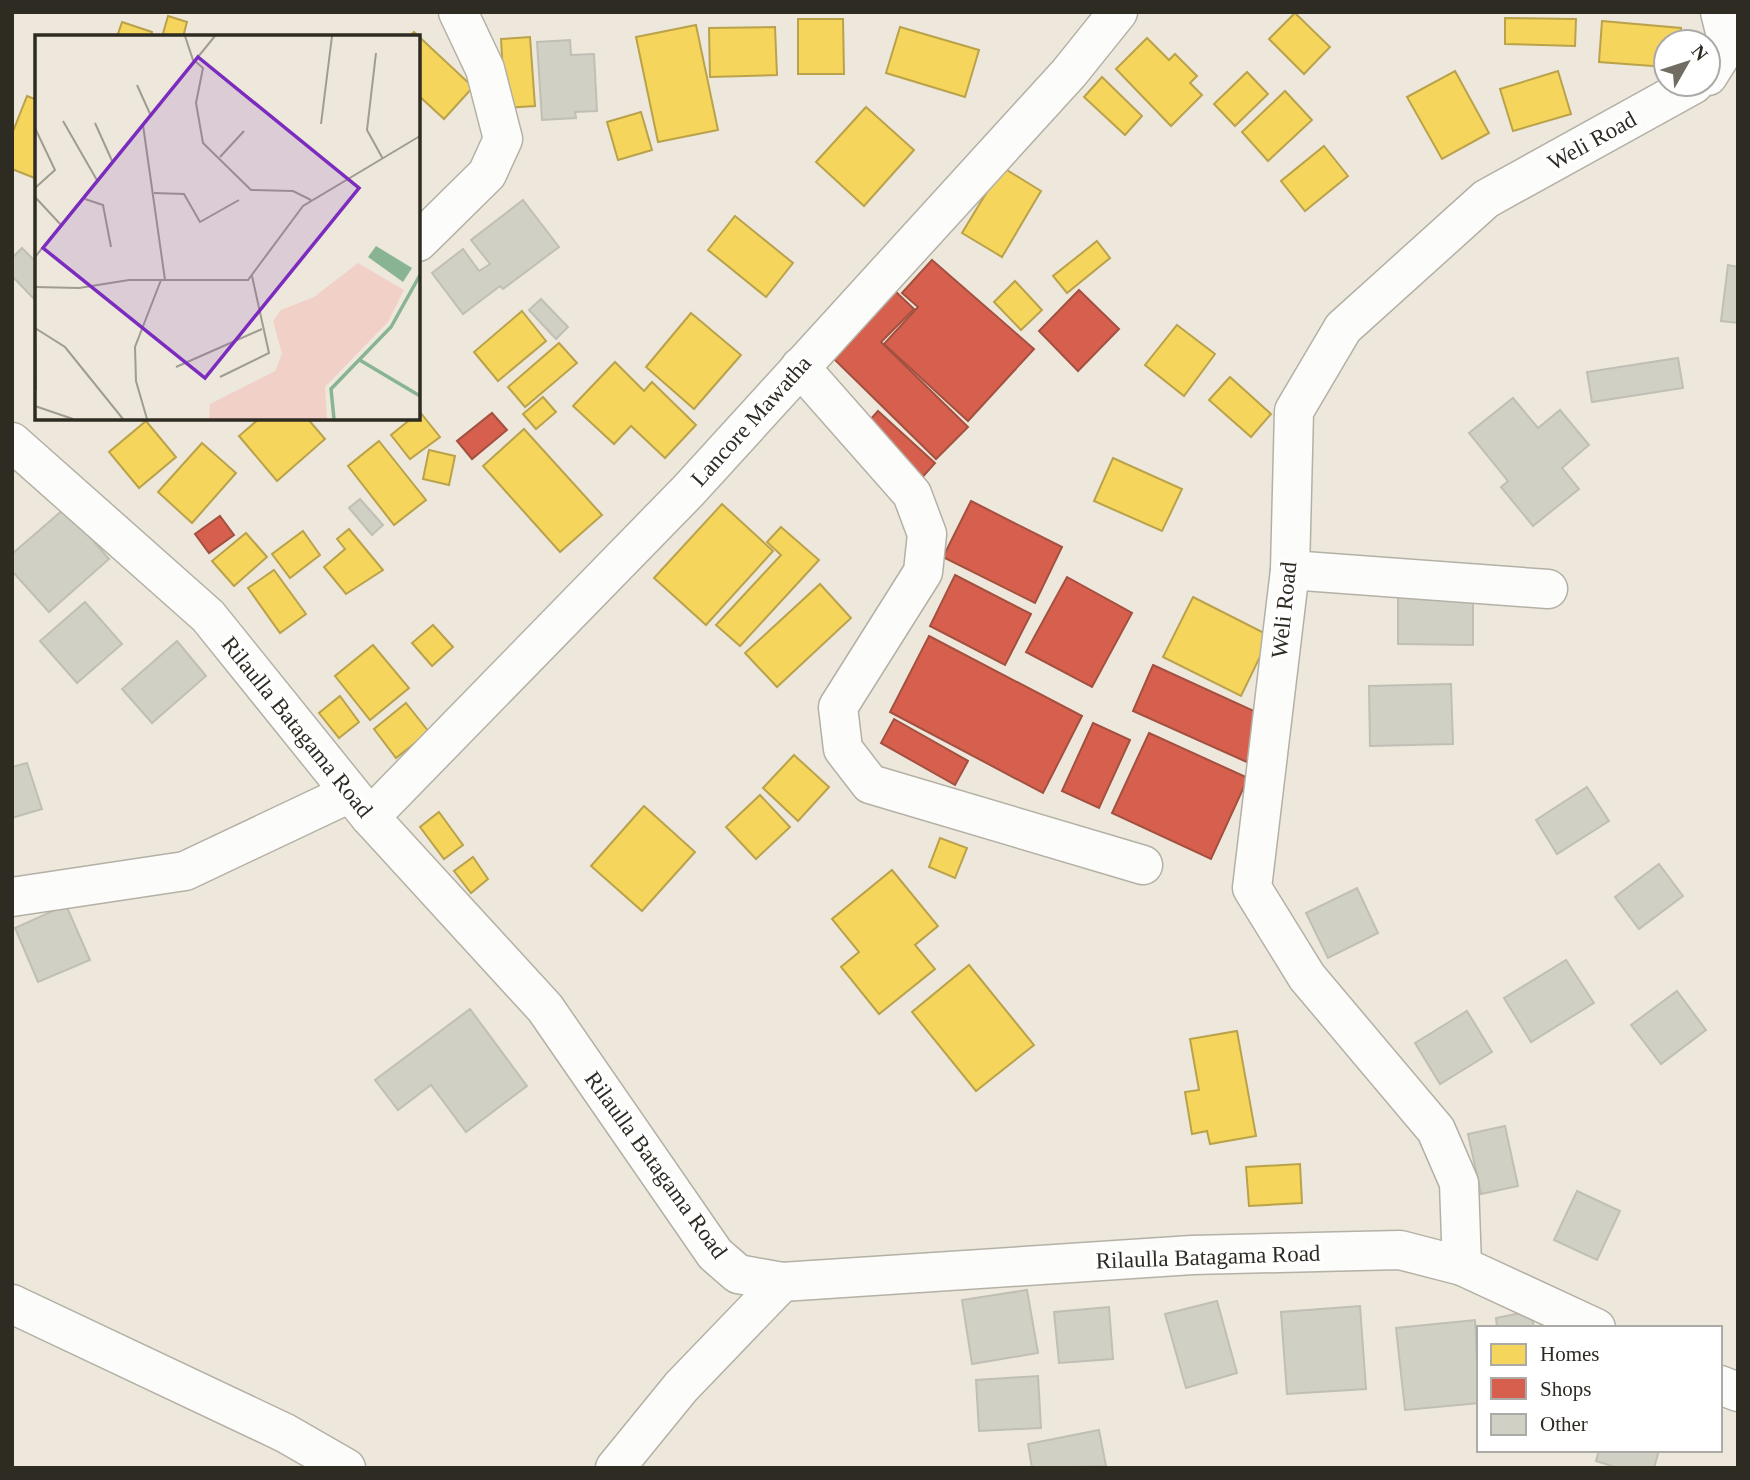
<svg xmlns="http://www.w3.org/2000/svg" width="1750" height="1480" viewBox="0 0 1750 1480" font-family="Georgia,serif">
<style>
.homes{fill:#f6d55c;stroke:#baa24b;stroke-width:2}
.shops{fill:#d6604d;stroke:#a45040;stroke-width:2}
.building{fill:#d1d0c5;stroke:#c0bfb5;stroke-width:2}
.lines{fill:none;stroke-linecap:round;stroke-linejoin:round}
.minor-casing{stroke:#b4b0a6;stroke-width:41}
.tertiary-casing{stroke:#b4b0a6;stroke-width:41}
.minor{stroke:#fcfcfa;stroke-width:38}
.tertiary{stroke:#fcfcfa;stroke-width:38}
.labels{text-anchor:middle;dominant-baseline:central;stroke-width:7;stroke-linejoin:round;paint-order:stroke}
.street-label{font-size:23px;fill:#2e2b22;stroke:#fff}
.inset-river{fill:none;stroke:#89b493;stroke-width:3.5}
.inset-road{fill:none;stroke:#a19c91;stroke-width:2}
.view{fill:#7b2cbf;fill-opacity:0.15;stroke:#7b2cbf;stroke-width:3.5}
.inset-edge{fill:none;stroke:#2e2b22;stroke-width:3.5}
</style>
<rect width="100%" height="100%" fill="#ede8db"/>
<g class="homes">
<polygon points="1295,13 1330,47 1304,74 1269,39"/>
<polygon points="168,16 187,22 183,37 162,37"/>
<polygon points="1505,18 1576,19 1575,46 1505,44"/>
<polygon points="798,19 843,19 844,74 798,74"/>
<polygon points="1602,21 1681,28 1681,42 1666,42 1666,67 1599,62"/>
<polygon points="122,22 152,32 151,37 117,37"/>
<polygon points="696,25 718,130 658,142 636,37"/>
<polygon points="775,27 777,75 710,77 709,28"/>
<polygon points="900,27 979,50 965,97 886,73"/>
<polygon points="414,32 473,87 444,119 418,95 418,37 409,37"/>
<polygon points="530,37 535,106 505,108 501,39"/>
<polygon points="1147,38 1169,60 1175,54 1197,76 1190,83 1202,95 1171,126 1116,69"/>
<polygon points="1455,71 1489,133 1442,159 1407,97"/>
<polygon points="1558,71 1571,114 1513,131 1500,89"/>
<polygon points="1247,72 1268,94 1235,126 1214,104"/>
<polygon points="1102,77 1142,116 1125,135 1084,97"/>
<polygon points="1285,91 1312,120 1268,161 1242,132"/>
<polygon points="27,96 37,100 37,179 12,169 12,134"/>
<polygon points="866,107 914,150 864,206 816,162"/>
<polygon points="641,112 652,150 618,160 607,122"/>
<polygon points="1324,146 1348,176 1305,211 1281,181"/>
<polygon points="1002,167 1041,191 1002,257 962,233"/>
<polygon points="735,216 793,263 766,297 708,250"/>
<polygon points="1097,241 1110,258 1067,293 1053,276"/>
<polygon points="1015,281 1042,310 1021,330 994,302"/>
<polygon points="522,311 546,341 498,381 474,352"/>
<polygon points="691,313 741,355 694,409 646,367"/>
<polygon points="1177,325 1215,354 1184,396 1145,365"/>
<polygon points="559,343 577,363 525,407 508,387"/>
<polygon points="615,362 644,391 652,382 696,425 665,458 631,426 614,444 573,406"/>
<polygon points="1230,377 1271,414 1251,437 1209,400"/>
<polygon points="543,397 556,412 536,429 523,414"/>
<polygon points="420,412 440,437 410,459 391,435 412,418 418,418"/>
<polygon points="260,418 307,418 325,439 277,481 239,436"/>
<polygon points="146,421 176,457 139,488 109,452"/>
<polygon points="524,429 602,515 560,552 483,466"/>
<polygon points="379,441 426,500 394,525 348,466"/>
<polygon points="202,443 236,473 192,523 158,492"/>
<polygon points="429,450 455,456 449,485 423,479"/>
<polygon points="1113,458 1182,489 1162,531 1094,501"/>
<polygon points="722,504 773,551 706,625 654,578"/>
<polygon points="781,527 819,560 740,646 716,625 781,555 767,542"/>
<polygon points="349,529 383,570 346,594 324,567 345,549 337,539"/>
<polygon points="303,531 320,555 290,578 272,554"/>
<polygon points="246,533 267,557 234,586 212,561"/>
<polygon points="274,570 306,614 280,633 248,588"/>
<polygon points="820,584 851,618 777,687 745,653"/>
<polygon points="1193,597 1270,636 1241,696 1163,657"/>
<polygon points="433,625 453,647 432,666 412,643"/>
<polygon points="373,645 409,688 370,720 335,676"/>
<polygon points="340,696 359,722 339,738 319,713"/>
<polygon points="406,703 429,732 396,758 374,729"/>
<polygon points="794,755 829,787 798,821 763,788"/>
<polygon points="760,795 790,827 756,859 726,827"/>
<polygon points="644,806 695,852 642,911 591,866"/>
<polygon points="439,812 463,845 444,859 420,827"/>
<polygon points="940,838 967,848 955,878 929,867"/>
<polygon points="473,857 488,879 471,893 454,871"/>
<polygon points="892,870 938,926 915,945 935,969 879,1014 841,967 859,952 832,919"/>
<polygon points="969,965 1034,1045 976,1091 912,1012"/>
<polygon points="1237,1031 1256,1136 1210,1144 1207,1131 1192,1134 1185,1092 1199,1090 1190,1039"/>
<polygon points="1300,1164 1302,1203 1249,1206 1246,1167"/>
</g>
<g class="shops">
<polygon points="932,260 1034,349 968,421 884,344 918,307 902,293"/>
<polygon points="1079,290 1119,329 1078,371 1039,331"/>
<polygon points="895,291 914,309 881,342 968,427 936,459 832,357"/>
<polygon points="878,411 935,463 918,482 861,430"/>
<polygon points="492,413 507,430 472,459 457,441"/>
<polygon points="971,501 1062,547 1035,603 943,557"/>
<polygon points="220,516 234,535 209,553 195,534"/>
<polygon points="955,575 1031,614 1005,665 930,626"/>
<polygon points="1067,577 1132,613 1092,687 1026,652"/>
<polygon points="929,636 1082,716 1043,793 890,712"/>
<polygon points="1153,665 1254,711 1249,763 1133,711"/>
<polygon points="894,719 968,761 955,785 881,743"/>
<polygon points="1093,723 1130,740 1099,808 1062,791"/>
<polygon points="1149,733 1248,778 1211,859 1112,813"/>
</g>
<g class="building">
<polygon points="570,40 571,55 594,54 597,111 575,112 576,118 542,120 537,42"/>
<polygon points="523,200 559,247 503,289 500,286 463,314 432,273 463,249 479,271 490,264 471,240"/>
<polygon points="22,248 37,263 37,302 12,276 12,258"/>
<polygon points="1728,265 1738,267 1738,323 1721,321"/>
<polygon points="541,299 568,327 556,339 529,310"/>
<polygon points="1678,358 1683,388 1592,402 1587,372"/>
<polygon points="1513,398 1538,428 1560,410 1589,445 1562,468 1579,489 1533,526 1501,487 1508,481 1469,433"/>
<polygon points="360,499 383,525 372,535 349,508"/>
<polygon points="65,508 109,559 49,612 12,571 12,554"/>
<polygon points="1398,595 1473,595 1473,645 1398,644"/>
<polygon points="85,602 122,644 77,683 40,641"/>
<polygon points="177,641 206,676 152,723 122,689"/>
<polygon points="1451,684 1453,744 1370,746 1369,686"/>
<polygon points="27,763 42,809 12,818 12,767"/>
<polygon points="1587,787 1609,821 1557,854 1536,820"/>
<polygon points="1659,864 1683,896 1639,929 1615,897"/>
<polygon points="1357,888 1378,933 1328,958 1306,913"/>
<polygon points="66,905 90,960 38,982 15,928"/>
<polygon points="1566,960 1594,1003 1531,1042 1504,998"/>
<polygon points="1677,991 1706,1030 1661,1064 1631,1025"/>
<polygon points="470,1009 527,1086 466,1132 431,1085 398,1110 375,1080"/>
<polygon points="1467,1011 1492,1052 1440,1084 1415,1043"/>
<polygon points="1505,1126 1518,1186 1481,1194 1468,1134"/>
<polygon points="1577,1191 1620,1211 1597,1260 1554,1240"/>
<polygon points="1027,1290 1038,1353 972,1364 962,1300"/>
<polygon points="1217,1301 1237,1373 1186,1388 1165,1314"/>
<polygon points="1360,1306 1366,1389 1287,1394 1281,1312"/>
<polygon points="1109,1307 1113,1359 1059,1363 1054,1312"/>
<polygon points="1531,1311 1534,1328 1497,1328 1496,1318"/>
<polygon points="1475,1320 1479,1403 1405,1410 1396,1328"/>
<polygon points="1038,1376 1041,1428 979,1431 976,1380"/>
<polygon points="1099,1430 1106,1466 1032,1468 1028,1444"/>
<polygon points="1599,1450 1659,1450 1654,1468 1618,1468 1596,1461"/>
</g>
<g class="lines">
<defs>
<g id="minor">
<polyline points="1708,76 1728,44 1720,12"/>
<polyline points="418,242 487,174 503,139 485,69 458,12"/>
<polyline points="800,367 912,494 927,534 923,572 838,707 843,749 870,784 1143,865"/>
<polyline points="1290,570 1548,589"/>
<polyline points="370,817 689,490 1069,73 1118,12"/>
<polyline points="12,897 185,871 350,793"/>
<polyline points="1462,1266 1459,1183 1436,1130 1307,977 1252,888 1290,570 1294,411 1343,328 1486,199 1694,84"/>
<polyline points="12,1304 285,1433 346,1468"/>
<polyline points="615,1468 681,1387 782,1282"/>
</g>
<g id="tertiary">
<polyline points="12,442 208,616 370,817 545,1008 715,1254 738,1274 782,1282 1192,1255 1400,1250 1462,1266 1596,1328"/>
<polyline points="1720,1385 1738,1392"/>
</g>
</defs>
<use href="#minor" class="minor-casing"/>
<use href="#tertiary" class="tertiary-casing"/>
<use href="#minor" class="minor"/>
<use href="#tertiary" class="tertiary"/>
</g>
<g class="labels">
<g class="street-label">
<text transform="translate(1592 141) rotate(-29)">Weli Road</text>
<text transform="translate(751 421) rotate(-48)">Lancore Mawatha</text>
<text transform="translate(1284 610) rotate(-84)">Weli Road</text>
<text transform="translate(297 727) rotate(51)">Rilaulla Batagama Road</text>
<text transform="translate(656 1165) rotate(54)">Rilaulla Batagama Road</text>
<text transform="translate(1208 1257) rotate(-2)">Rilaulla Batagama Road</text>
</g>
</g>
<g transform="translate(35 35)">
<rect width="385" height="385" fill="#ede8db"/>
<path d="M323,228L369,255L353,287L290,352L292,384H174L175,369L240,336L247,319L238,286L246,275L279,262Z" fill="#f1d0c8"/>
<path d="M341,211L377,233L368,247L333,222Z" fill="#89b493"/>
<path class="inset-river" d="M323,324L385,361M299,384L296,354L356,292L385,240"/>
<path class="inset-road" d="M150,1L159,28M341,18L332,95L348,124M160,26L168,33L161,68L168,108L216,155L258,156L276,165M102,50L116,81M28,86L63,147M60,88L78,128M286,89L297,1M108,90L130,245M0,93L20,135L0,153M185,122L209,96M119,158L149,159L165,187L204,165M0,162L27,191M50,164L68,170L76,212M0,222L180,1M0,252L44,253L94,245H213L268,171L385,101M0,293L30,312L88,384M0,293L1,355M141,332L227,294M185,342L234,318L217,241M0,371L38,384M112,384L101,346L100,312L126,245"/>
<path class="view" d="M163,22L324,153L170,343L8,213Z"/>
<rect width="385" height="385" class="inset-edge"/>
</g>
<rect width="1750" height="1480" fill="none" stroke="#2e2b22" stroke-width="28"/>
<rect x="1477" y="1326" width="245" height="126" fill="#ffffff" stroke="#abaaa7" stroke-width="2"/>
<rect x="1491" y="1344" width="35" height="21" fill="#f6d55c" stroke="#abaaa7" stroke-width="2"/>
<text x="1540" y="1361" font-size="21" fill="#2e2b22">Homes</text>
<rect x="1491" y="1378" width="35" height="21" fill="#d6604d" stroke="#abaaa7" stroke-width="2"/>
<text x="1540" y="1396" font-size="21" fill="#2e2b22">Shops</text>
<rect x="1491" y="1414" width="35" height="21" fill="#d1d0c5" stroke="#abaaa7" stroke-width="2"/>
<text x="1540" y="1431" font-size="21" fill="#2e2b22">Other</text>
<g transform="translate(1687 63) rotate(51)"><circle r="33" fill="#ffffff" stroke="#abaaa7" stroke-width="2"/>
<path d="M0-5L12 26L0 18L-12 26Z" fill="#716d63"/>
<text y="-10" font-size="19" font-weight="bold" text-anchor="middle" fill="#2e2b22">N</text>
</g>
</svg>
